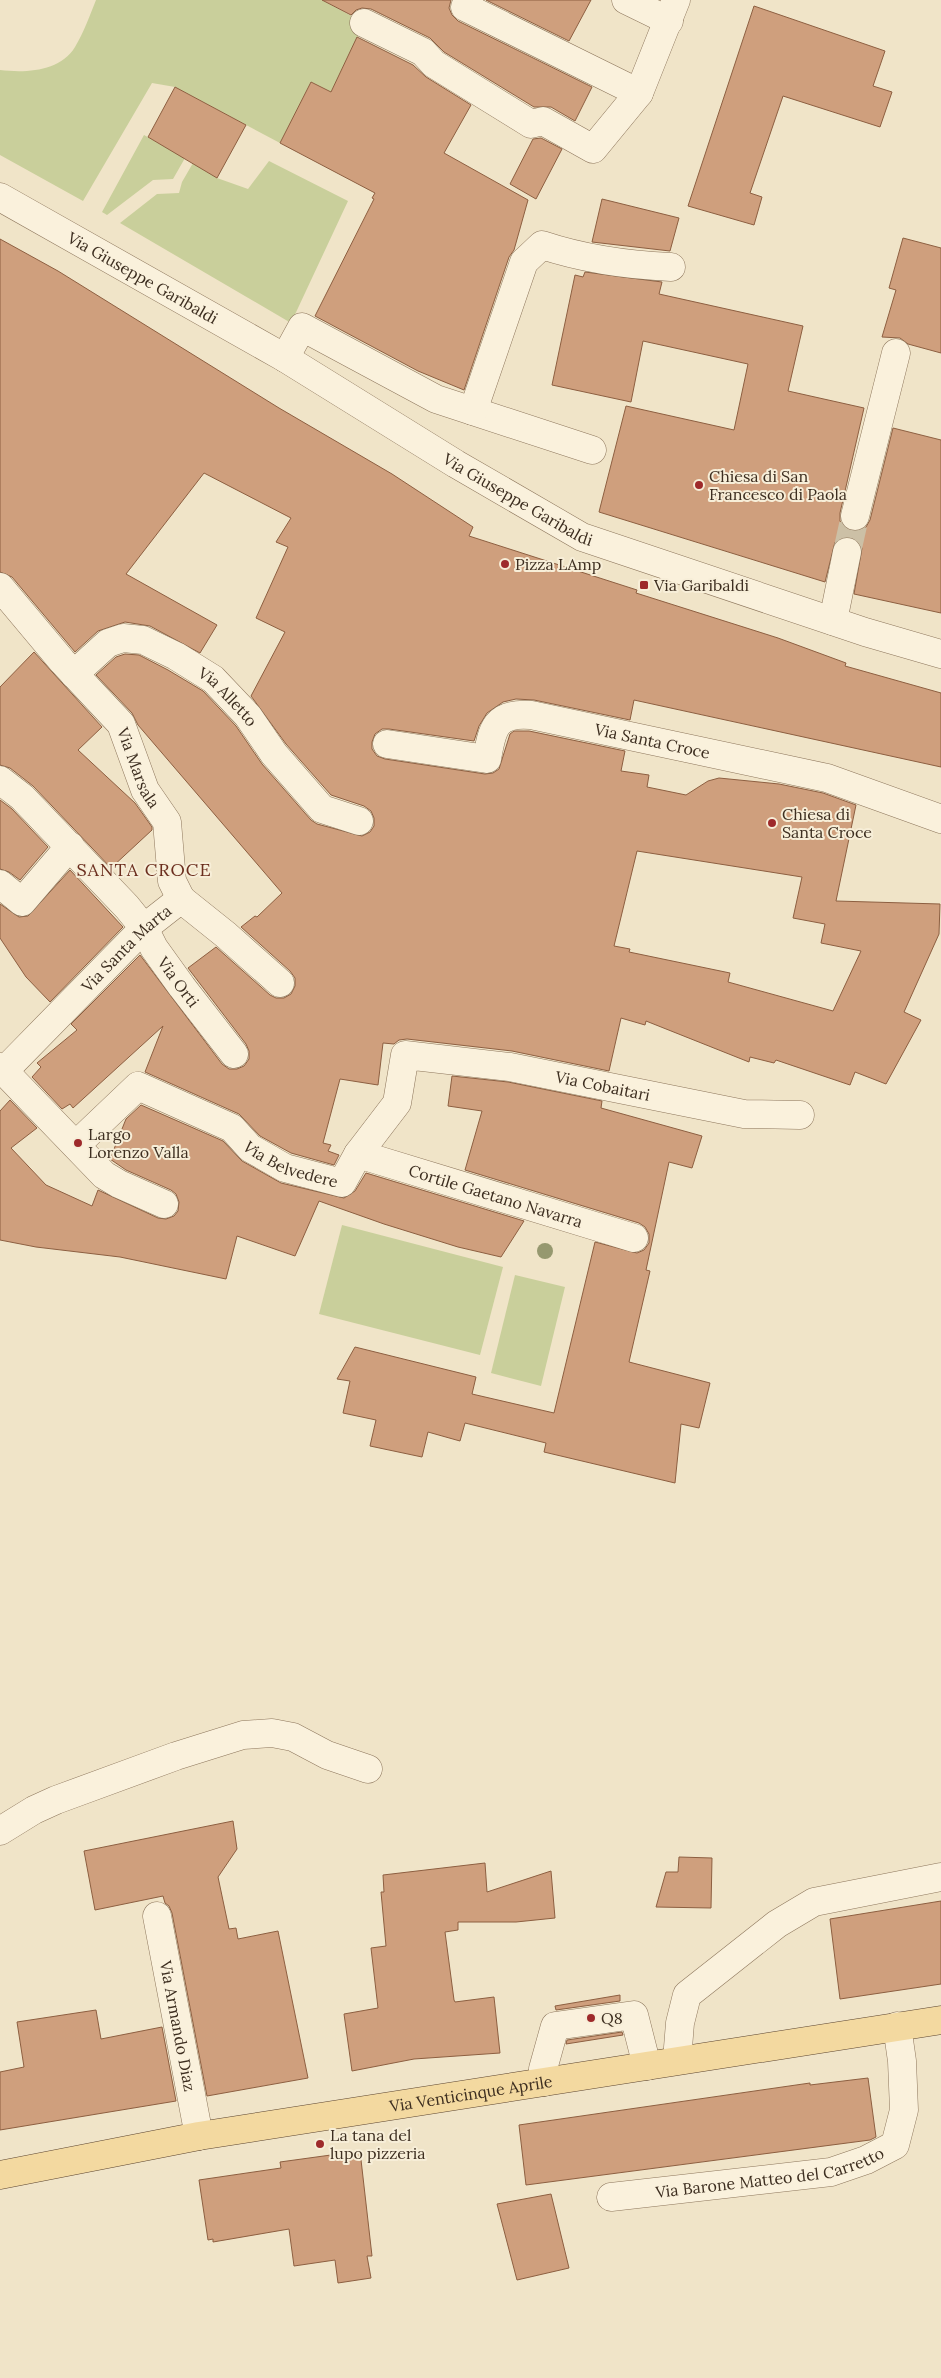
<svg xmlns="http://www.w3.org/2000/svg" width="941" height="2378" viewBox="0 0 941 2378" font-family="Lora,serif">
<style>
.green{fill:#c9cf9b}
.building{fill:#cf9f7d;stroke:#8d5f41;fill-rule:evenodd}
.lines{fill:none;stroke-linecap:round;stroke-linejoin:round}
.minor-tunnel{stroke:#ccc0a6;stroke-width:28;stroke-dasharray:28 14;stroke-linecap:butt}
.minor-casing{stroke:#8d765c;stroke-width:29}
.major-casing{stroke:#5b4430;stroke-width:29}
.minor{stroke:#faf1dc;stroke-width:28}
.major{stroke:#f3d9a0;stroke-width:28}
.tree{fill:#96986f}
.poi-dot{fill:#9e2a2b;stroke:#f7eed8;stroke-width:2}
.labels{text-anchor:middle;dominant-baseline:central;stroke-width:4;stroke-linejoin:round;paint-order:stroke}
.street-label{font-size:16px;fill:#3d2e20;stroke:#f7eed8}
.poi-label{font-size:16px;fill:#3d2e20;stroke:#f7eed8;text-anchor:start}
.neighbourhood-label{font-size:18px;letter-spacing:1px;fill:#6b2e1e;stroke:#f7eed8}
</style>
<rect width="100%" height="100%" fill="#f0e4c8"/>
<g class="green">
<path d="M96,0H322L357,19L359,34L331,92L311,82L280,143L175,87L152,83L83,201L0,155V70C25,73 60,72 75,47C84,32 90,15 96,0Z"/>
<polygon points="144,135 185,158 173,179 153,180 107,215 102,212"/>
<polygon points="269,161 348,201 291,323 120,223 157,194 179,193 182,182 193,163 217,178 248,189"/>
<polygon points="342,1225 503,1267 480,1355 319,1314"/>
<polygon points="515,1275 565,1287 541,1386 491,1373"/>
</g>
<g class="building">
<polygon points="322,0 451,0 449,8 452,15 458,21 592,87 575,121 551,107 534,107 444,52 430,38 371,9 362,8 356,10 351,15"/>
<polygon points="486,0 591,0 569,41"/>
<polygon points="754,6 885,51 873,86 892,92 880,127 783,96 750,193 762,197 754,225 688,206"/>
<polygon points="357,37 413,65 426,77 471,105 444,153 528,200 514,250 509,257 464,390 418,371 315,316 374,199 372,198 375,193 280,143 311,82 331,92"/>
<polygon points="175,87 246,125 217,178 148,137"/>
<polygon points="541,138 562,149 536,199 510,184 533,139"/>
<polygon points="602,199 679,218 670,251 592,242"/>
<polygon points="903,238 941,248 941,353 908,344 900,338 882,337 896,290 889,288"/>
<path d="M0,239L58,271L279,408L392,474L473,527L469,536L637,590L636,593L778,638L846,663L845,666L941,693V767L634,700L630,720L534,700L516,699L503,702L487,713L479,726L474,741L389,729H382L375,734L372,742V749L377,756L385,759L485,774L493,773L499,769L510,734L514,731H529L625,751L621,771L649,775L647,787L686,795L708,781L719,778L779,784L823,793L856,805L836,901L940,904L939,934L904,1012L921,1020L886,1084L855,1072L850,1085L776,1060L774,1063L750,1057L749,1062L646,1021L645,1025L621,1018L609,1071L512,1051L407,1039L399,1040L394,1044L383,1043L378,1085L340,1079L323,1143L331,1145L328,1151L339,1155L334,1165L291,1153L260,1136L239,1114L145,1072L163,1026L73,1108L70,1104L62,1109L32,1077L41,1067L37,1063L77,1030L71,1024L140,955L222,1064L229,1069H237L244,1066L249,1059V1051L246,1044L188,968L216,947L270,995L276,998H284L291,994L295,986V978L290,971L241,927L255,916L257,917L282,893L138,725L132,713L96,675L116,657L125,654L139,655L168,670L203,691L236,726L262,764L311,820L317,824L362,836L370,832L374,826V818L371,811L364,806L331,795L286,744L251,696L285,632L256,618L288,547L276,542L291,518L204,473L126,574L217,625L200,653L150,626L125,622L98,631L75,652L12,577L0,572ZM637,851L802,877L793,918L825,924L821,943L861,951L833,1011L728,982L730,973L629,952L630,949L614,946Z"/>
<polygon points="585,272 662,282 659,294 803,326 788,391 864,408 840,513 840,521 844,527 851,531 860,531 866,527 870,520 893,428 941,440 941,613 854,594 862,548 858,541 851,537 843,537 835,542 825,582 599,512 626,406 734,430 748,364 643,341 631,402 552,385 575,275 583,277"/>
<polygon points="34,652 102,727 78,750 135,803 152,827 152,830 111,868 33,786 10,768 0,765 0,687"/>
<polygon points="0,800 12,809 48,847 20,880 9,872 0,869"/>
<polygon points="70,870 123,927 50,1002 26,977 0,938 0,904 19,917 28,916"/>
<polygon points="452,1076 508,1082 602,1101 601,1108 702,1136 692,1168 669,1162 646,1270 650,1271 629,1362 710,1383 699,1428 681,1424 675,1483 544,1452 546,1443 465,1423 460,1441 428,1432 422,1457 370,1446 376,1420 343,1413 350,1381 337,1379 355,1347 476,1377 472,1394 554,1413 595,1242 637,1253 644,1250 649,1243 649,1234 645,1227 639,1223 465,1170 482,1111 448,1106"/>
<polygon points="10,1100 37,1128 11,1148 46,1185 92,1206 98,1190 158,1218 166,1219 174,1216 178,1211 179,1202 176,1194 171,1190 126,1170 110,1159 126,1119 141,1105 223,1141 242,1161 281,1183 344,1198 355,1191 366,1173 524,1221 501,1257 458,1247 384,1224 319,1201 295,1256 237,1236 226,1279 120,1257 36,1247 0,1240 0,1111"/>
<polygon points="233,1821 237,1849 218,1877 229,1929 236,1928 238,1939 278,1931 308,2078 207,2096 172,1913 169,1906 165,1903 163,1896 95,1910 84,1851"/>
<polygon points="679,1857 712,1858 711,1908 656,1907 666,1872 678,1872"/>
<polygon points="485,1863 487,1892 551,1871 555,1918 516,1922 458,1922 458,1930 445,1932 454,2000 455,2002 494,1997 500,2053 414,2059 352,2071 344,2014 378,2008 371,1948 386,1946 381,1892 384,1892 383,1875"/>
<polygon points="941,1901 941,1984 840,1999 830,1919"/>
<polygon points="620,1995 620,2001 556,2010 555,2006"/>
<polygon points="96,2010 101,2039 162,2027 176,2101 0,2130 0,2072 24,2067 17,2022"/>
<polygon points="622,2032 623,2035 566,2044 567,2040"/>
<polygon points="868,2078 876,2137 870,2140 526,2185 519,2125 810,2083 810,2085"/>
<polygon points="360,2151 372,2256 367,2256 371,2278 338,2283 335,2260 294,2266 289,2229 213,2242 213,2239 208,2240 199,2180 281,2168 280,2162"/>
<polygon points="551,2194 569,2268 517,2280 497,2204"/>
</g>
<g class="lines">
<polyline class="minor-tunnel" points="847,552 855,516"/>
<defs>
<g id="minor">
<polyline points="469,0 465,7 639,93"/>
<polyline points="626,0 669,21"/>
<polyline points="364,23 423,52 434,64 531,124 543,121 593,149 639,93 676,0"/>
<path id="s1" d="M0,197L285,358L456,464L582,537L865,632L941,654"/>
<polyline points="285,358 302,327 436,399 592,450"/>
<path d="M473,411L524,262L542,245C584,259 627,265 671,267"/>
<polyline points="855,516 896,353"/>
<path id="s2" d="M0,587L62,661L121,724L145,790L167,822L172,881L181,899"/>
<polyline points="833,621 847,552"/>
<path id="s3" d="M74,674L108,643L123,638L143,640L176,656L213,679L248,716L274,754L322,809L359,821"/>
<path id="s4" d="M387,744L487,759C492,729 495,712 531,715L827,778L941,819"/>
<path id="s5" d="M0,780L22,797L127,907L144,928L154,948L182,987L234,1054"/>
<polyline points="0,884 22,902 70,846"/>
<polyline points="0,1067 104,1175 119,1184 164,1204"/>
<path id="s6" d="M5,1070L144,928L181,899L226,935L280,983"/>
<path id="s7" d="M76,1145L138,1086L232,1128L250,1148L285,1168L342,1183L358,1154L397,1103L405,1055L510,1067L744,1114L800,1115"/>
<path id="s8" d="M358,1154L634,1238"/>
<polyline points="0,1831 34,1810 56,1800 176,1756 243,1735 272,1733 293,1737 327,1755 368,1769"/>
<path id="s9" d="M157,1916L199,2136"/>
<polyline points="677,2060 680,2023 687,1995 777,1924 814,1902 941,1877"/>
<polyline points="544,2082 543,2069 555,2026 634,2015 647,2066"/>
<path id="s10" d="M611,2197L831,2172L866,2160L895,2145L904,2110L902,2061L897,2026"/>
</g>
<g id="major">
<path id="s11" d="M0,2175L199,2136L941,2020"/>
</g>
</defs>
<use href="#minor" class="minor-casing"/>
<use href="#major" class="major-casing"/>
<use href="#minor" class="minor"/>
<use href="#major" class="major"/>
</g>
<circle class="tree" cx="545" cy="1251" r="8"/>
<g class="poi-dot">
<circle cx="699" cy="485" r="5"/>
<circle cx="505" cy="564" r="5"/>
<rect x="639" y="580" width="10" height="10" rx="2.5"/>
<circle cx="772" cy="823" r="5"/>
<circle cx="78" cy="1143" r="5"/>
<circle cx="591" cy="2018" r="5"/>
<circle cx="320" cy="2144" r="5"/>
</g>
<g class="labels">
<g class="street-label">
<text stroke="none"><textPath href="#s1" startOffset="164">Via Giuseppe Garibaldi</textPath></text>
<text stroke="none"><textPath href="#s1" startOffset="600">Via Giuseppe Garibaldi</textPath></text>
<text stroke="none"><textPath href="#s3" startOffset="185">Via Alletto</textPath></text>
<text stroke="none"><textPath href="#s4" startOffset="298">Via Santa Croce</textPath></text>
<text stroke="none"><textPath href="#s2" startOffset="230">Via Marsala</textPath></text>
<text stroke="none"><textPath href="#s6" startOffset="172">Via Santa Marta</textPath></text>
<text stroke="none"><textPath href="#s5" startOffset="271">Via Orti</textPath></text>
<text stroke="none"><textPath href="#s7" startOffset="661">Via Cobaitari</textPath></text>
<text stroke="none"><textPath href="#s7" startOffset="260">Via Belvedere</textPath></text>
<text stroke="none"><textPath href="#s8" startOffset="144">Cortile Gaetano Navarra</textPath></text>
<text stroke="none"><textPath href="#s9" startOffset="112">Via Armando Diaz</textPath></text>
<text stroke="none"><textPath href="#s11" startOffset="478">Via Venticinque Aprile</textPath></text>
<text stroke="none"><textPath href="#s10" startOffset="161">Via Barone Matteo del Carretto</textPath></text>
</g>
<g class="poi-label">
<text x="709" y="476">Chiesa di San<tspan x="709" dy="18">Francesco di Paola</tspan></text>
<text x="515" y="564">Pizza LAmp</text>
<text x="654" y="585">Via Garibaldi</text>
<text x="782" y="814">Chiesa di<tspan x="782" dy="18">Santa Croce</tspan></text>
<text x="88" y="1134">Largo<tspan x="88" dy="18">Lorenzo Valla</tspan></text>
<text x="601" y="2018">Q8</text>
<text x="330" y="2135">La tana del<tspan x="330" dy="18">lupo pizzeria</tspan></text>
</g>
<g class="neighbourhood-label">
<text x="144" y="869">SANTA CROCE</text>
</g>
</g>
</svg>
